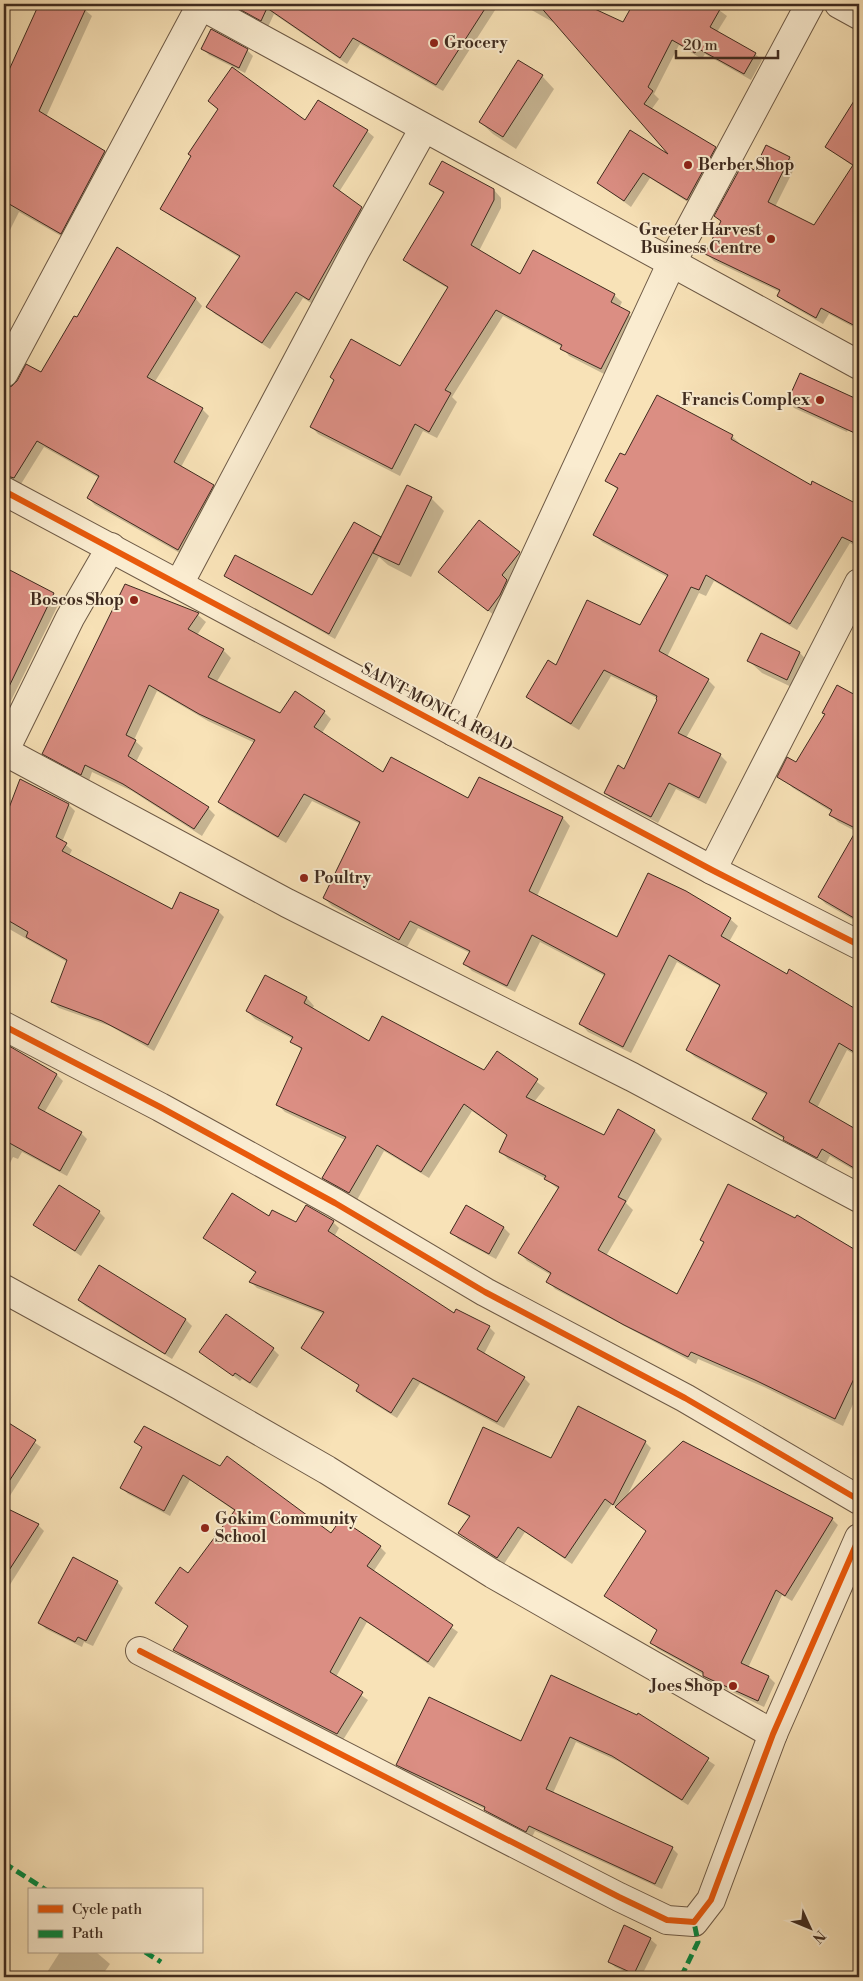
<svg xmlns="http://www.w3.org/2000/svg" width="863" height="1981" viewBox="0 0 863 1981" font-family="'Libre Bodoni',serif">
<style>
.shadow{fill:#0003}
.building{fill:#db8e83;stroke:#3f2b1f}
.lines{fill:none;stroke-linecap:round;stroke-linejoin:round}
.street-casing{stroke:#6d5945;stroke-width:30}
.street{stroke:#faecd0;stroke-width:28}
.quiet{stroke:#00873e;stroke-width:5;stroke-dasharray:10 5;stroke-linecap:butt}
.cycleway-casing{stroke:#faecd0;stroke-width:9}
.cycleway{stroke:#e8590c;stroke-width:6}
.poi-dot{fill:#8f2418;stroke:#faecd0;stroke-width:2}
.labels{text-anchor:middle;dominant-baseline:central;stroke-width:4;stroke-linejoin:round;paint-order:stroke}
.poi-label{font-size:16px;font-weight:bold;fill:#3f2b1f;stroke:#faecd0;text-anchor:start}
.street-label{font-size:16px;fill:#3f2b1f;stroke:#faecd0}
</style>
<rect width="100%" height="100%" fill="#f8e2b7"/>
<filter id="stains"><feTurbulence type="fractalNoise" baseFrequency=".004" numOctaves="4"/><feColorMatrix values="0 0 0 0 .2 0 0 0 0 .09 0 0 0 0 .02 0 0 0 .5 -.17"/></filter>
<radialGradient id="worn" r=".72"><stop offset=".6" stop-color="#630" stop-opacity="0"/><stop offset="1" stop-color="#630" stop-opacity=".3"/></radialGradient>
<g class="shadow">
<polygon points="40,4 72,4 85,10 92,16 46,117 104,152 111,159 68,240 19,212 4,242 4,84"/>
<polygon points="230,4 499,4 443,91 360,44 347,64 274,14 268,27"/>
<polygon points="521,4 580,4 623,24 635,4 711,4 727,16 717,32 755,54 762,60 751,80 705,54 702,59 679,45 654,94 659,99 651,110 715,148 722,155 694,206 650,178 631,207 599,183 673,158 558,25"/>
<polygon points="203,49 247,50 253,56 245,73 209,55"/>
<polygon points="542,76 554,89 516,149 493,134 480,122"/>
<polygon points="209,101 306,122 367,131 374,137 339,192 368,215 316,306 303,298 270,349 215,314 208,307 240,258 169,215 162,209 218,110"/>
<polygon points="859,116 859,330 829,314 823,324 785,302 778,295 780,292 714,261 707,254 722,223 716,216 754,172 789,158 796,165 775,207 814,227 854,167 826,147 855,124"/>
<polygon points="431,184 494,190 501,198 501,208 479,251 521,275 614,295 622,302 619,308 636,320 608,376 569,356 562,347 503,316 452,397 457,402 437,438 423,431 400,476 318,434 311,426 334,381 331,377 401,367 449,289 412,267 404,260 444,194"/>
<polygon points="118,249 196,299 202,306 154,383 202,409 209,416 181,467 213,486 220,493 185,556 95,505 88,498 99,478 44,447 21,484 4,475 4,390 42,374 78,319"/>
<polygon points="853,399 859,405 847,432 794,408 788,401"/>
<polygon points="732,436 739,443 738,445 811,487 857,505 859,500 859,548 850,543 797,630 714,581 706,596 699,593 667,657 708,680 715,687 686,738 720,755 727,762 706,804 676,789 658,823 612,799 605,793 625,770 659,700 657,698 611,676 579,730 534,703 528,696 556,667 641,627 669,578 602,542 595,535 618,490 607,480 625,457"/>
<polygon points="431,498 444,511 411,577 388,565 379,557 335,639 232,581 226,575 313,597 380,538 382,539"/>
<polygon points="519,553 525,559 507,581 513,587 495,616 440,572"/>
<polygon points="4,569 54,595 60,601 4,715"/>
<polygon points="125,585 198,615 206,622 197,635 223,650 231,658 216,683 281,714 324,712 331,719 322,733 383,774 469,800 479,778 563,818 570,826 537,896 617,939 730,919 738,926 729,942 787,975 858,1012 859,1010 859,1057 847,1050 817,1108 857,1131 859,1128 859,1173 830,1156 825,1165 792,1147 784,1139 761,1126 753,1119 767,1095 695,1057 687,1050 721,987 677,962 631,1053 588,1032 581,1024 605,976 540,942 515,992 472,971 465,964 470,953 418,928 407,947 332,906 324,898 360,824 312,801 286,843 227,809 220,801 255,743 208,721 157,691 134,740 143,748 136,762 208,808 215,815 202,836 132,791 92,772 89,781 52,761 44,754"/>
<polygon points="761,635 800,653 812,666 800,691 762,673 749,661"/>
<polygon points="838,687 859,698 859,923 826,904 819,897 857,832 838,822 831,815 832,812 793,788 786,781 826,715 824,713"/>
<polygon points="21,780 69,805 75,811 62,842 72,850 69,856 173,910 218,911 224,917 154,1051 110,1026 59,1008 52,1002 67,962 4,926 4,824"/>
<polygon points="266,976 307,998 314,1006 312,1009 370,1042 484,1071 497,1053 545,1088 534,1102 605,1136 619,1111 655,1131 662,1139 626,1203 633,1210 606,1256 677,1296 704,1243 701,1239 843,1255 859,1264 859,1391 843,1426 764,1387 698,1359 696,1364 555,1289 548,1281 551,1275 527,1261 520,1253 558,1189 546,1179 508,1159 500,1151 508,1136 472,1111 429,1178 384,1151 357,1200 331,1185 323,1178 345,1140 285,1112 278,1105 303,1051 292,1041 293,1039 255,1019 247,1011"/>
<polygon points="5,1046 57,1075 63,1081 44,1113 81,1133 87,1139 67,1176 22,1152 18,1159 13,1157 4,1175"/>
<polygon points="466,1207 504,1228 510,1234 496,1259 458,1239 452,1232"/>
<polygon points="99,1212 105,1218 81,1256 35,1225"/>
<polygon points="269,1218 297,1224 333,1222 339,1228 334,1237 454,1315 489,1327 495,1333 484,1354 524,1378 530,1384 504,1428 420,1383 397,1418 363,1397 357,1391 360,1386 309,1354 303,1348 324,1314 257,1288 251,1282 257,1274 205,1237"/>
<polygon points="100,1267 186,1320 192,1326 172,1359 85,1306 79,1300"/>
<polygon points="273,1349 279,1355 257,1388 242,1379 240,1381 201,1352"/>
<polygon points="4,1421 41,1447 4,1505"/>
<polygon points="136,1442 331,1535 380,1547 386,1553 373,1572 458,1632 434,1668 367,1622 336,1677 368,1700 343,1740 181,1656 175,1650 188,1627 156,1603 189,1574 235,1511 190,1480 170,1516 128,1494 122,1488 143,1449"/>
<polygon points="645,1442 651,1448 626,1498 832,1519 838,1525 792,1601 782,1595 748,1668 769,1677 775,1683 764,1707 711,1682 704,1675 658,1649 651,1643 658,1631 605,1596 647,1531 612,1504 572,1564 525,1532 504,1564 459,1533 470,1518 449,1504 551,1459"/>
<polygon points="4,1508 38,1525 44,1531 4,1594"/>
<polygon points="117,1582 123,1588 93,1646 84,1642 82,1647 46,1629 40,1623"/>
<polygon points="639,1714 715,1765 688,1805 620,1762 576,1742 553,1793 672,1848 678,1854 662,1889 535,1831 532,1837 491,1816 485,1809 404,1771 398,1765 521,1743"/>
<polygon points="650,1939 657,1945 641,1977 636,1977 615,1967 609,1961"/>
<polygon points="60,1952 96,1952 110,1964 101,1977 44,1977"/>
</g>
<g class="building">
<polygon points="39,4 88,4 39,111 105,151 61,234 4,201 4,81"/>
<polygon points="230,4 488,4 436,85 353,38 340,58 267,8 261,21"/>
<polygon points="538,4 584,4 623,22 633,4 723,4 710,27 756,53 744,74 697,48 695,53 672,40 648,87 653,91 644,104 716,147 687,200 643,173 624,201 597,183 630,130 668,154"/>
<polygon points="211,29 248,49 239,68 201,49"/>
<polygon points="518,60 543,75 503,137 479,122"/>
<polygon points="232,67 305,120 318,100 368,130 333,186 362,207 309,300 296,292 262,343 206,307 240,256 160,209 191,156 188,154 218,109 208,101"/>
<polygon points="859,93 859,328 821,308 816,318 777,296 780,290 705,254 721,221 714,216 743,163 754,170 766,145 790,157 768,202 814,225 853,165 825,147"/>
<polygon points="442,161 494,189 494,200 471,245 520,274 533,250 615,294 611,302 630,312 601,369 560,349 562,345 496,310 445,390 451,393 429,432 415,424 392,469 310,427 334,380 330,377 351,339 400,366 448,287 403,260 444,192 429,184"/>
<polygon points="117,247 196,298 147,377 203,408 174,462 214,485 178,550 87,498 99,476 37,441 14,478 4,475 4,389 12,386 17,381 26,364 41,372 74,316 77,317"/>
<polygon points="800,373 859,400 859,435 787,402"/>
<polygon points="657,395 733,435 731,439 811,485 812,481 859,505 859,545 842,537 790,624 706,575 699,590 691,587 659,651 709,679 678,733 721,754 699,798 669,783 651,817 604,793 618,765 624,769 657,700 656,699 657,696 604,670 571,724 526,697 548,660 556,665 587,600 640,625 668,575 593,535 618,488 605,481 620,453 625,455"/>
<polygon points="407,485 432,497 399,565 373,553"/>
<polygon points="479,520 520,552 502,575 507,580 500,595 488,611 438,572"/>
<polygon points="354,522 381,537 329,634 224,576 235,555 312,595"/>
<polygon points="4,567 54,593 4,697"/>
<polygon points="125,584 199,613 188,629 224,649 208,677 280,713 295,691 325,711 314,727 383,772 391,757 468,798 479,777 563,817 529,891 617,937 648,873 686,891 731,918 721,936 787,974 789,969 859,1011 859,1055 839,1043 809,1102 859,1131 859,1171 822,1149 817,1158 783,1140 784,1137 752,1119 767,1093 686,1050 720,985 669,955 623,1047 579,1024 605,974 532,935 507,986 463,964 470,951 410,921 399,940 323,898 360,822 304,794 278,837 218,802 255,740 199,714 149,685 126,735 136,740 128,756 209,807 194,829 123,784 85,765 81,775 42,754"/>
<polygon points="761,633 800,652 787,680 747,661"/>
<polygon points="837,685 859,697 859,921 818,897 857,829 829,815 832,810 777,777 787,757 796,762 825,714 822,713"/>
<polygon points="20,779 69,804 56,837 67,843 62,851 172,909 180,892 219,910 148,1045 102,1021 51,1002 67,960 26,937 28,932 4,918 4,821"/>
<polygon points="265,975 307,997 304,1003 369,1041 382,1016 484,1070 497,1051 538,1079 526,1097 604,1135 618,1109 655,1130 618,1197 626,1201 598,1250 677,1294 704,1242 700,1240 728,1184 795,1218 797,1215 859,1252 859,1368 835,1419 755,1380 691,1352 688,1357 624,1325 546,1282 551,1273 518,1253 559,1187 544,1179 546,1176 499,1152 507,1135 464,1104 421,1172 377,1145 349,1193 322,1178 346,1137 276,1105 302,1048 290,1042 293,1037 246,1011"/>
<polygon points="4,1043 57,1074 38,1108 82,1132 60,1171 4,1140"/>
<polygon points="59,1185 100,1211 75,1251 33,1225"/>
<polygon points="232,1193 269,1216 272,1210 296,1222 306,1205 334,1221 328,1231 454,1313 456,1309 490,1326 477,1349 525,1377 497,1422 413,1378 391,1413 356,1391 359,1385 301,1348 324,1312 249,1282 256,1272 203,1238"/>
<polygon points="466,1205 504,1227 489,1254 450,1233"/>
<polygon points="99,1265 186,1319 165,1354 78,1300"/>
<polygon points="226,1314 274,1348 250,1383 235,1373 233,1376 199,1352"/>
<polygon points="578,1406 646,1441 613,1505 605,1499 565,1558 518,1527 497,1558 458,1533 470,1516 448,1504 483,1427 551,1458"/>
<polygon points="4,1420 36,1440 4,1489"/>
<polygon points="144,1426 220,1466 227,1456 331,1533 341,1519 381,1546 367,1566 453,1625 428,1662 360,1617 330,1672 363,1692 337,1734 173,1650 188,1626 155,1603 180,1567 188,1573 235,1510 183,1475 164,1511 120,1488 142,1447 134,1442"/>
<polygon points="683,1441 833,1518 785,1596 776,1590 741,1663 769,1676 758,1701 703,1676 703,1672 650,1643 657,1630 604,1596 646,1531 615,1507"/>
<polygon points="4,1507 39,1524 4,1578"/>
<polygon points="73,1557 118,1581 86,1641 78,1637 75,1642 38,1623"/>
<polygon points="551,1675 637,1715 638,1713 709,1758 682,1800 612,1756 570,1737 546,1789 673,1847 655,1884 529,1826 526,1832 484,1810 485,1807 396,1765 429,1697 521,1741"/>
<polygon points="624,1925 651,1938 634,1974 608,1962"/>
</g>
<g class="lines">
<defs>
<g id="street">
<polyline points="198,4 859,365"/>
<polyline points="839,4 859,15"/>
<polyline points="4,373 201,5"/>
<polyline points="4,491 712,870 859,945"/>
<polyline points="179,584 355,252 424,128"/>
<polyline points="454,732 672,262 810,4"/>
<polyline points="4,751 287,903 632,1077 859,1198"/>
<polyline points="4,752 70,618 111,547"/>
<polyline points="712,870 859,583"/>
<polyline points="4,1026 160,1107 335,1203 485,1292 685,1398 859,1500"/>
<polyline points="4,1289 179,1385 327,1470 493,1574 773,1734"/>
<polyline points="140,1651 619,1897 667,1920 694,1922 711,1900 773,1734 859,1538"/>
</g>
</defs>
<use href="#street" class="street-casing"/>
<use href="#street" class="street"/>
<g class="quiet">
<polyline points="4,1863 46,1890"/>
<polyline points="145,1952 161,1962"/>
<polyline points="681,1977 698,1942 694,1922"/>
</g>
<defs>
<g id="cycleway">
<polyline points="4,491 712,870 859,945"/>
<polyline points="4,1026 160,1107 335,1203 485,1292 685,1398 859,1500"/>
<polyline points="140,1651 619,1897 667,1920 694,1922 711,1900 773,1734 859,1538"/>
</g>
</defs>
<use href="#cycleway" class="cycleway-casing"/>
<use href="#cycleway" class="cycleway"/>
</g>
<g class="poi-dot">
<circle cx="434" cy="43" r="5"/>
<circle cx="688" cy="165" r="5"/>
<circle cx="771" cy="239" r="5"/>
<circle cx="820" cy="400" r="5"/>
<circle cx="134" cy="600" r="5"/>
<circle cx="304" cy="878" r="5"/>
<circle cx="205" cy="1528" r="5"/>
<circle cx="733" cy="1686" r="5"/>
</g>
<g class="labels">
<g class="poi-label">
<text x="444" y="43">Grocery</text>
<text x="698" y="165">Berber Shop</text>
<text x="761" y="230" text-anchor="end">Greeter Harvest<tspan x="761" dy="18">Business Centre</tspan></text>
<text x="810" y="400" text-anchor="end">Francis Complex</text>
<text x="124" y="600" text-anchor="end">Boscos Shop</text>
<text x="314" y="878">Poultry</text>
<text x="215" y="1519">Gokim Community<tspan x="215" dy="18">School</tspan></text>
<text x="723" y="1686" text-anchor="end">Joes Shop</text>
</g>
<g class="street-label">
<text transform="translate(437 707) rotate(28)">SAINT MONICA ROAD</text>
</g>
</g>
<rect width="863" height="1981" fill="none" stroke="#f8e2b7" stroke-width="20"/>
<rect x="5" y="5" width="853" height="1971" fill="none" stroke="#3f2b1f" stroke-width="2.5"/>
<rect x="10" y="10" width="843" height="1961" fill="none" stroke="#3f2b1f"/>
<rect x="28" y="1888" width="175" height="65" fill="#faecd0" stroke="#af9f89"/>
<rect x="38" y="1905" width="25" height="8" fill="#e8590c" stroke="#af9f89"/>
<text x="72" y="1914" font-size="15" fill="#3f2b1f">Cycle path</text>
<rect x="38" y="1930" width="25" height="8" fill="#00873e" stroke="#af9f89"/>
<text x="72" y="1938" font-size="15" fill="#3f2b1f">Path</text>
<g transform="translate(810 1928) rotate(134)" stroke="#faecd0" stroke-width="4" paint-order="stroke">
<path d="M0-4L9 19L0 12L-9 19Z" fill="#3f2b1f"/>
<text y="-8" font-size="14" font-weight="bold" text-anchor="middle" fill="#3f2b1f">N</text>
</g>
<path d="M676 50v8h102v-8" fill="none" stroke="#3f2b1f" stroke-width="2.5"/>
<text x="683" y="50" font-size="15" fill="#3f2b1f" stroke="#faecd0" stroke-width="4" paint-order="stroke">20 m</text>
<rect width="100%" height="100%" filter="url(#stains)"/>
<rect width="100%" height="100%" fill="url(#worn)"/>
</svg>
